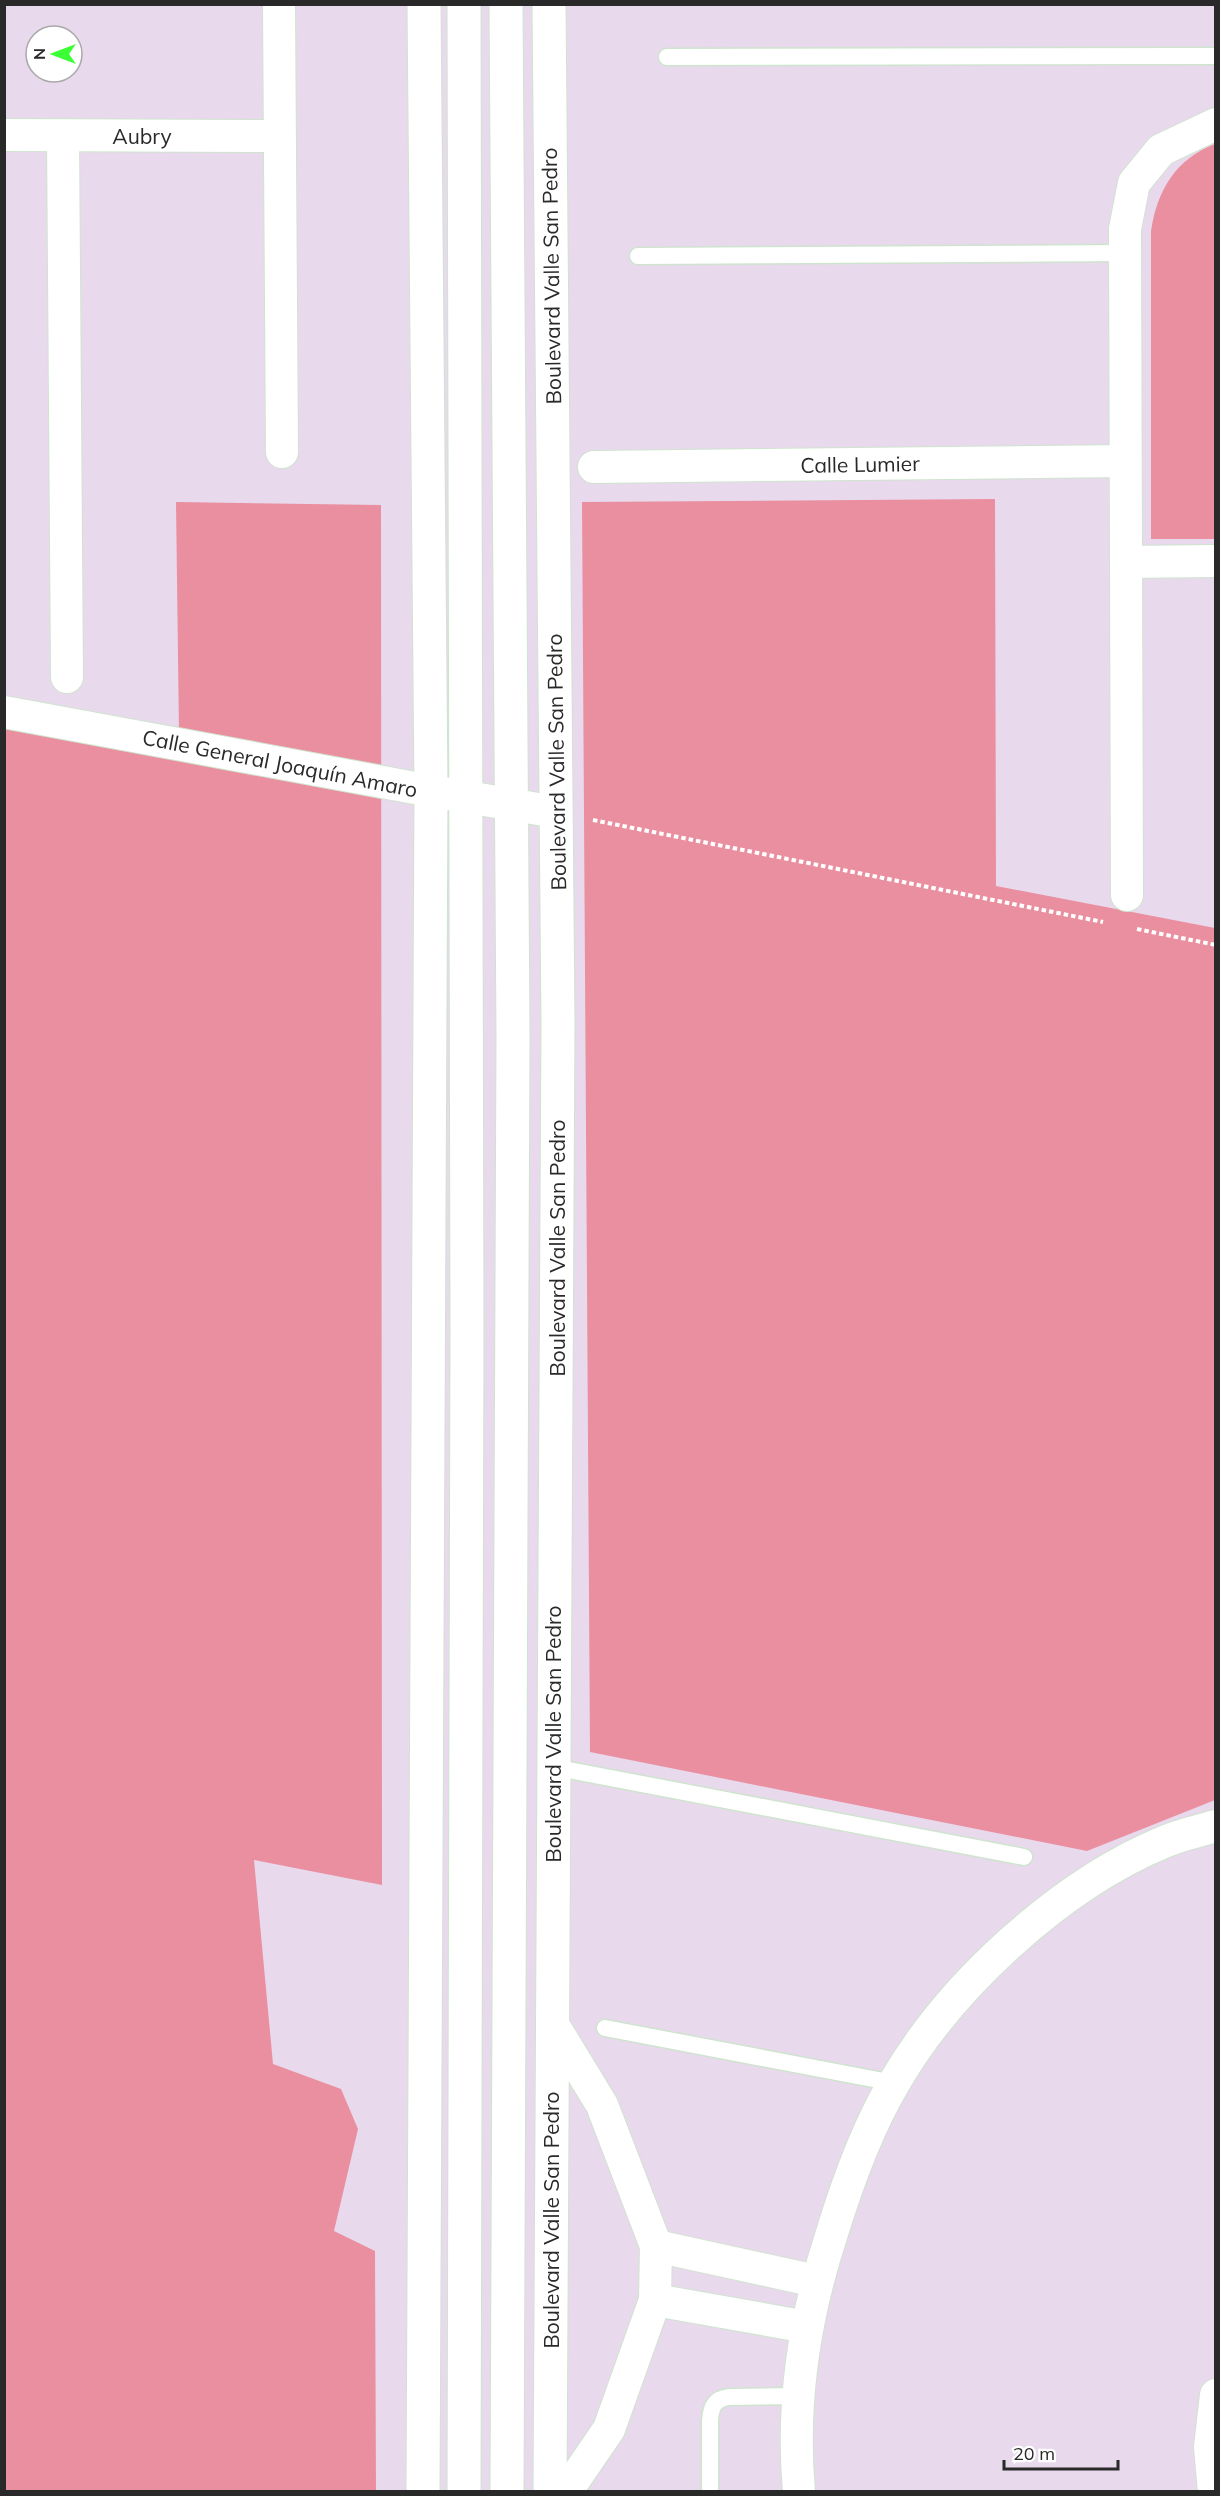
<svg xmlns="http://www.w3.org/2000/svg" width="1220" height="2496" viewBox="0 0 1220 2496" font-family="Mulish,sans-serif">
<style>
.green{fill:#ea8f9f}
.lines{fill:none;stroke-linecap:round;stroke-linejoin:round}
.lane-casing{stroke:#cfe4ce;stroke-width:19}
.street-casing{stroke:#cfe4ce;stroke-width:34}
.secondary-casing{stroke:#cfe4ce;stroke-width:35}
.path{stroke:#fff;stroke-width:4;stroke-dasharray:4.5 3;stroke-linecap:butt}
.lane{stroke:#fff;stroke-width:16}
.street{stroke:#fff;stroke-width:32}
.secondary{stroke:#fff;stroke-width:33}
.labels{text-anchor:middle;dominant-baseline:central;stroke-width:6;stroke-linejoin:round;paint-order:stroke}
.street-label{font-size:21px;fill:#292929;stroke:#fff}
</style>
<rect width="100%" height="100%" fill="#e8d9ed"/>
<g class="green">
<path d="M1215,144V539H1151V231C1157,190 1176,159 1215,144Z"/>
<polygon points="995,499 996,886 1215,928 1215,1800 1087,1851 590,1752 582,502"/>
<polygon points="176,502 381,505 382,1885 254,1860 273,2064 341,2089 358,2129 334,2231 375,2251 376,2491 5,2491 4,698 179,733"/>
</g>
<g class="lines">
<defs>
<g id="lane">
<polyline points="667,57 1216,56"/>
<polyline points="638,256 1125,253"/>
<polyline points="553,1767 1024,1857"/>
<polyline points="605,2028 894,2083"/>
<path d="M710,2492V2421C711,2407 714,2399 729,2397L799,2396"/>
</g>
<g id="street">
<polyline points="279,4 282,452"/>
<polyline points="4,135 279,136"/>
<polyline points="63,136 67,677"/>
<polyline points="594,467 1125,461"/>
<polyline points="1126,562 1216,561"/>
<polyline points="4,712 431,791 556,812"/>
<polyline points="1127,895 1125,229 1134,183 1161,150 1216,124"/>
<polyline points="552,2023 602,2105 656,2246 655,2300 609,2429 566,2492"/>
<polyline points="656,2246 816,2281"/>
<polyline points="655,2300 807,2327"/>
<path d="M799,2492C791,2404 805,2315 832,2233C847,2184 868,2127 894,2083C950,1986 1060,1885 1164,1842C1180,1835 1198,1831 1216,1826"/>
<polyline points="1214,2492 1210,2447 1216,2395"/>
</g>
<g id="secondary">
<polyline points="506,4 513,1036 507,2492"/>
<polyline points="549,4 558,1023 550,2492"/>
<polyline points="423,2492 431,791 424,4"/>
<polyline points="464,2492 467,1329 464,4"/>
</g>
</defs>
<use href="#lane" class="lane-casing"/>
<use href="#street" class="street-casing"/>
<use href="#secondary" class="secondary-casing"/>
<g class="path">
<polyline points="593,820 1103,922"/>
<polyline points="1137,929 1216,945"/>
</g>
<use href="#lane" class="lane"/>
<use href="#street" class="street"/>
<use href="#secondary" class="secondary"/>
</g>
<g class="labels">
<g class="street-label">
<text x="142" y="136">Aubry</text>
<text transform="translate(551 276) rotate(-91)">Boulevard Valle San Pedro</text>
<text transform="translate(860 464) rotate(-1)">Calle Lumier</text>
<text transform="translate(556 762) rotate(-91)">Boulevard Valle San Pedro</text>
<text transform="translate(280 763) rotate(11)">Calle General Joaquín Amaro</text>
<text transform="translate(557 1248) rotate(-90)">Boulevard Valle San Pedro</text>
<text transform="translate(553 1734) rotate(-90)">Boulevard Valle San Pedro</text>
<text transform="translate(551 2220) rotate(-90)">Boulevard Valle San Pedro</text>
</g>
</g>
<rect width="1220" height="2496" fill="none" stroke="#292929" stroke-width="12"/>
<g transform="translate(54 54) rotate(270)"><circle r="28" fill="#ffffff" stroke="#a9a9a9" stroke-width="1.5"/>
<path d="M0-4.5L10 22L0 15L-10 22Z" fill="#39ff34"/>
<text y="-9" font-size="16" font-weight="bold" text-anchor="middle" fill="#292929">N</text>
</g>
<path d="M1004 2460v9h114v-9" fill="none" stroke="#292929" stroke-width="3"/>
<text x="1013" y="2460" font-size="18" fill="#292929" stroke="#ffffff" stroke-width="4.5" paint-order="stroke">20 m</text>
</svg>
